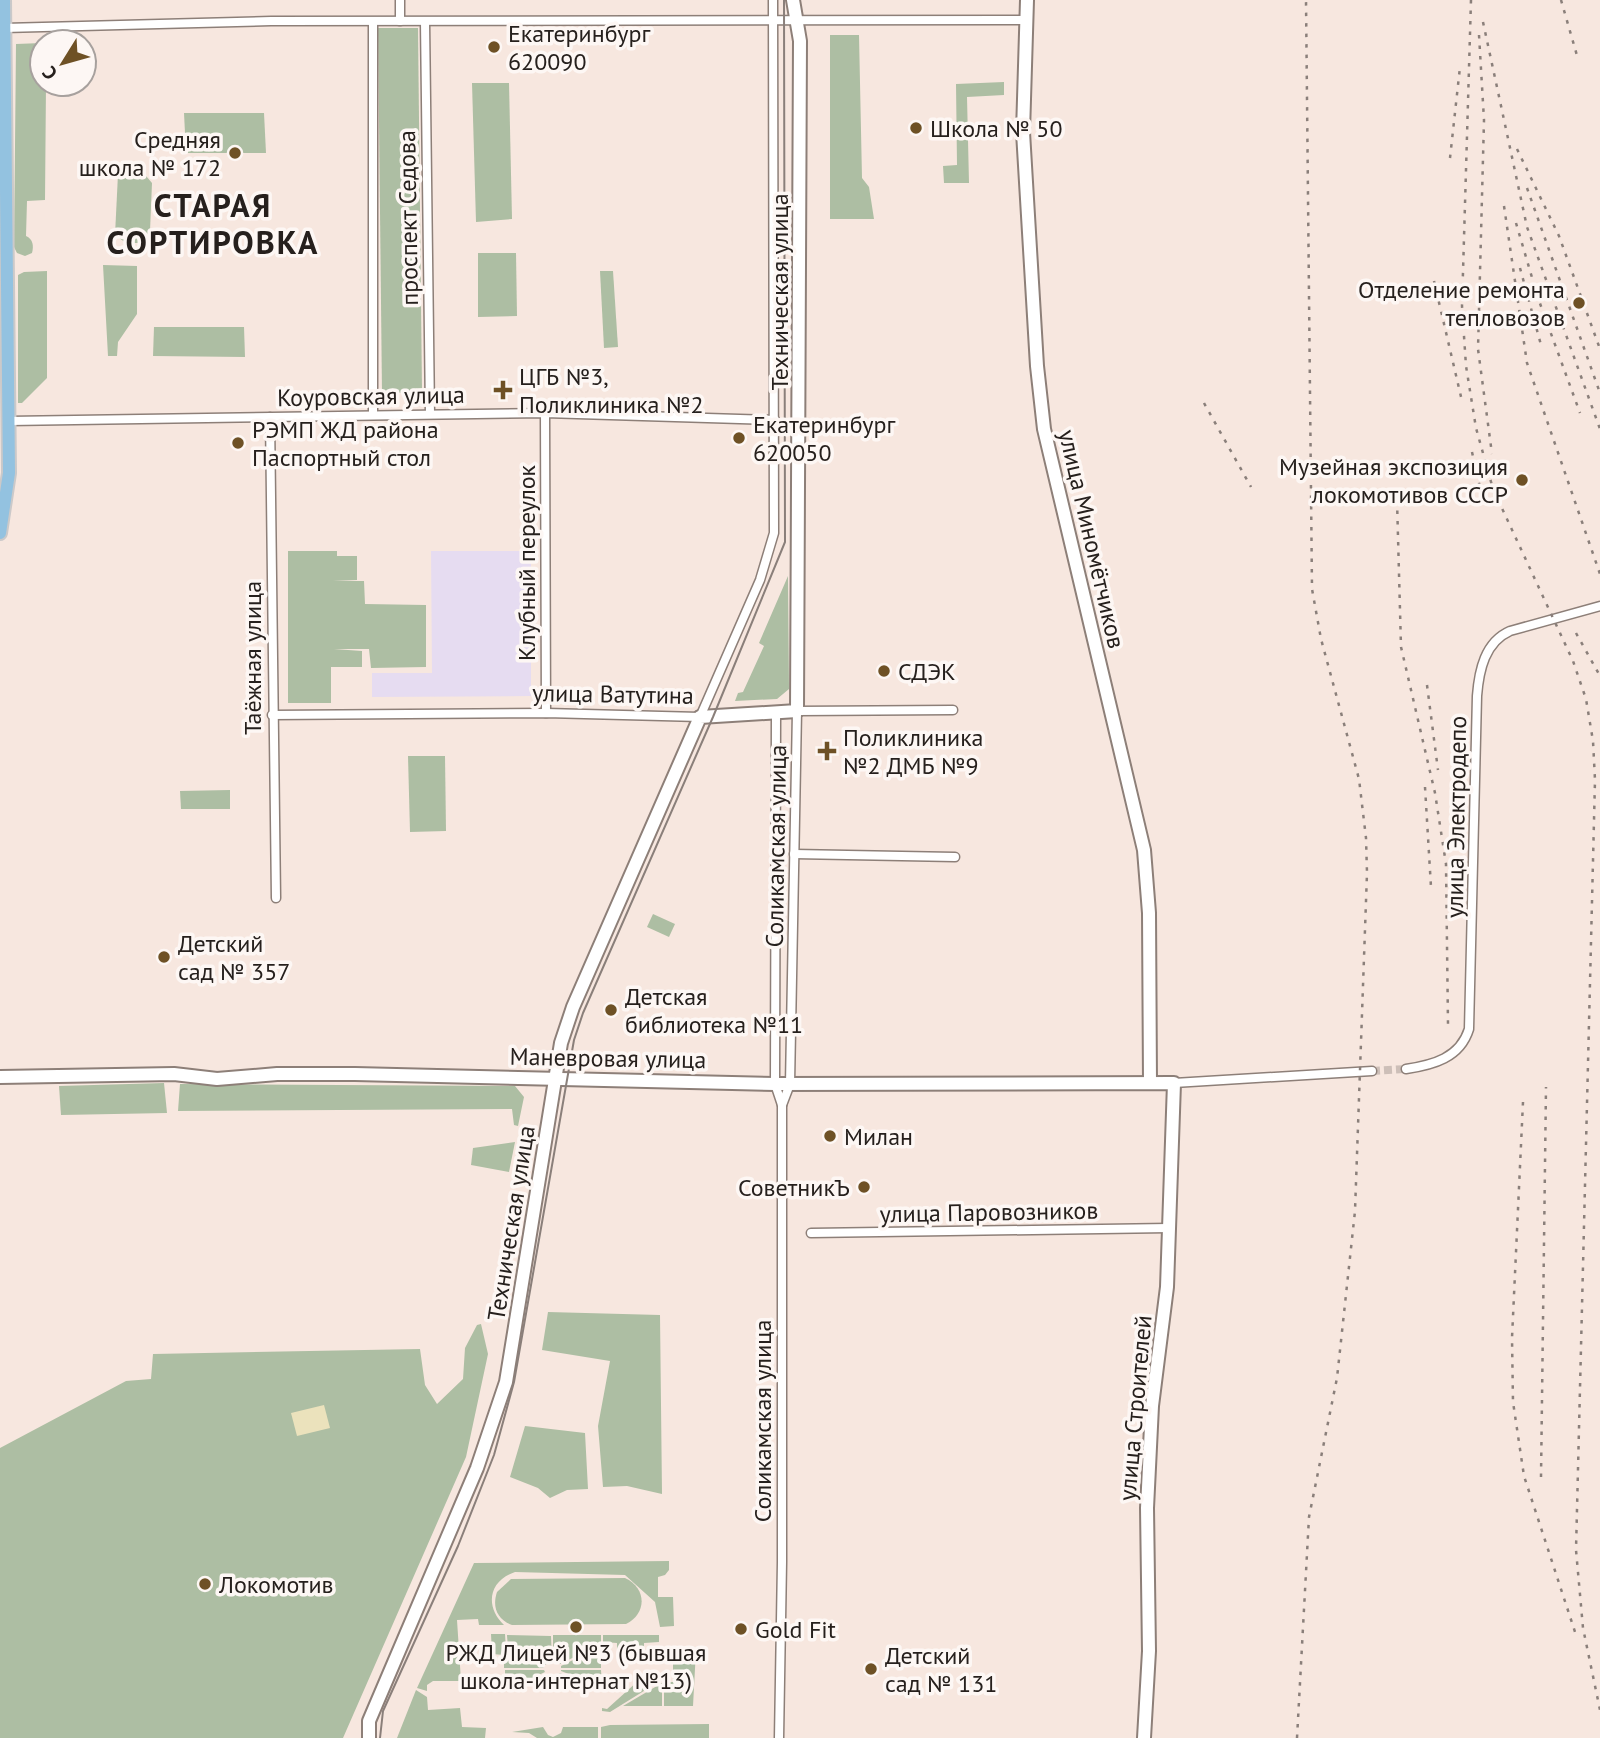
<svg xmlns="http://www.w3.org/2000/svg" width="1600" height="1738" viewBox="0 0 1600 1738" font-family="'PT Sans',sans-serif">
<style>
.commercial{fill:#e6dcf1}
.green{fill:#adbea3}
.sand{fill:#ebe2bc}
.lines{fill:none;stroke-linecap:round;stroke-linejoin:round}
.street-tunnel{stroke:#cdbfb8;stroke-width:8;stroke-dasharray:8 4;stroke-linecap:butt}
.street-casing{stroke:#8d7f78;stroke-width:11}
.secondary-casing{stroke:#8d7f78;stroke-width:16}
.primary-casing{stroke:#cbc9c9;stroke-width:16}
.street{stroke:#fff;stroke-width:8}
.secondary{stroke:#fff;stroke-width:12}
.primary{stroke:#93c2e0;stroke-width:12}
.tram{stroke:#8a7f7a;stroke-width:2}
.rail{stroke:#8a7f7a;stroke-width:2.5;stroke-dasharray:3.5 7;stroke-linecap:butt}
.poi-dot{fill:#6e5125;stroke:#fdf7f4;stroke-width:2.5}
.labels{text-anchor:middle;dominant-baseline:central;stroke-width:7;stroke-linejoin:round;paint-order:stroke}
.poi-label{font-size:24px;fill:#26201d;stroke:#fdf7f4;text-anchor:start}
.street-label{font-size:24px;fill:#26201d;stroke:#fdf7f4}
.district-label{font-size:32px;font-weight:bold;letter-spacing:2px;fill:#26201d;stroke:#fdf7f4}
</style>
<rect width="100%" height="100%" fill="#f7e7df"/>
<polygon class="commercial" points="431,551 531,551 531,696 372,697 372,673 432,673"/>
<g class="green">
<polygon points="378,28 418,28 422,392 382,393"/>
<polygon points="830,35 859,35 862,178 869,187 874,219 830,219"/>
<path d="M42,43V84H46L45,200L27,201L26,236C33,239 34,246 32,253L25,256L17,253L14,247L16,44Z"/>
<polygon points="1004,82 1004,95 967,97 969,183 944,183 943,166 957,165 956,84"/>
<polygon points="472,83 509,83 512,219 476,222"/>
<polygon points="184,113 264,113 266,153 186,153"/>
<polygon points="128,169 141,170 152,183 150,231 139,243 126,243 115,235 118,174"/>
<polygon points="478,253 516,253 517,316 478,317"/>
<polygon points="103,265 137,266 137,314 118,342 117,356 108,356"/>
<polygon points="47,271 47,378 22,403 18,403 18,275 24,272"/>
<polygon points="600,271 613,271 618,347 604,348"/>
<polygon points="154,327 244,327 245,357 153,356"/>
<polygon points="288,551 337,551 337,556 357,556 357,580 333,581 364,581 365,604 426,605 426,667 371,668 369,649 334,649 362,651 362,667 331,667 331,703 288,703"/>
<polygon points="788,576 789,689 777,699 735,701 738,693 743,692 764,646 759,643"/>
<polygon points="408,756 445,756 446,831 410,832"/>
<polygon points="230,790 230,809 181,809 180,791"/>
<polygon points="653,914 675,924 669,937 647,927"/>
<polygon points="164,1083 167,1113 61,1115 59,1086"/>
<polygon points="180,1084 515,1086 524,1097 518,1126 514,1125 512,1109 178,1111"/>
<polygon points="515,1142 509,1172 471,1165 473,1148"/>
<polygon points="548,1312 660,1315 662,1494 627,1486 603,1487 598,1426 610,1361 542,1350"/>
<polygon points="481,1324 488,1354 466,1457 343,1738 0,1738 0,1448 126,1381 151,1379 153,1354 420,1349 425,1385 437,1404 463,1379 465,1348 477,1325"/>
<polygon points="525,1426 585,1433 588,1489 567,1490 550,1498 538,1488 510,1477"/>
<path d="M669,1561V1570L665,1575L658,1577V1597H673L674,1626L660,1627L655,1602L625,1575L515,1572C488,1581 485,1607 504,1625H479L478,1619L457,1620L461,1681H433L427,1685V1691L417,1688L474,1563Z"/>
<path d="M625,1578C647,1588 647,1614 626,1624L512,1625C497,1619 492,1607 497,1592L511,1579Z"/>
<polygon points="491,1634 505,1634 506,1650 544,1668 504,1668 504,1655 492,1654"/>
<polygon points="507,1635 551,1636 552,1660 545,1665 508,1649"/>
<polygon points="553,1635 601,1635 601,1644 560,1664 553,1661"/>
<polygon points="603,1635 659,1635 659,1642 644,1643 644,1656 625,1657 625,1663 617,1662 617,1643 603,1642"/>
<polygon points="601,1646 601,1668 561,1668 561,1666"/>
<polygon points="690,1649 696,1650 693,1706 664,1706 664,1682 673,1682 673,1657"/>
<polygon points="505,1670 544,1670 545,1672 514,1687 515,1678 505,1677"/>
<polygon points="561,1670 601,1670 602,1687 561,1671"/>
<polygon points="560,1673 596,1688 553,1688 553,1677"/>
<polygon points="638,1681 660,1681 610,1712 602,1711 602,1708 607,1709"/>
<polygon points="662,1683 662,1706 623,1706"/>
<polygon points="416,1690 427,1697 428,1710 460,1708 462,1727 486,1728 485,1738 397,1738"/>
<polygon points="709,1724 709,1738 601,1738 601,1727 610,1725"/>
<polygon points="543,1727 548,1735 553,1737 561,1733 563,1727 598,1727 598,1738 537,1738 529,1733 512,1732"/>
</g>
<polygon class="sand" points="324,1405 330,1428 297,1436 291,1413"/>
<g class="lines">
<polyline class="street-tunnel" points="1372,1071 1406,1069"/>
<defs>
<g id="street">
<polyline points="400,0 400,21"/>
<polyline points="425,22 430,414"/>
<polyline points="373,23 373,415"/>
<polyline points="4,28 271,21 1025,20"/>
<polyline points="545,413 546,713"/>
<polyline points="270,417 276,898"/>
<polyline points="9,421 545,413 775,420"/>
<polyline points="776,713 775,1084 782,1105 782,1562 779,1738"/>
<polyline points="272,715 546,713 700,717 760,580 774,533 773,0"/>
<polyline points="794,854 955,857"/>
<path d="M1406,1069C1433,1065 1460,1058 1469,1029L1477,696C1479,670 1485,642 1510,631L1600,606"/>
<polyline points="1174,1083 1372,1071"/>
<polyline points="782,1105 790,1084 797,711 953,710"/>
<polyline points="811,1233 1169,1228"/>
</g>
<g id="secondary">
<polyline points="1027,0 1023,132 1037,366 1044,429 1144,850 1149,913 1150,1082"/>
<polyline points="0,1077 174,1074 217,1079 277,1074 355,1074 775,1084 1174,1083 1167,1287 1152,1406 1147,1508 1149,1651 1144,1738"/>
<polyline points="369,1738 369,1721 477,1468 506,1382 561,1043 573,1007 700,717 797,711 800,41 793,0"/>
</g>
<polyline id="primary" points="0,533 9,473 4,0"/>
</defs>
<use href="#street" class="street-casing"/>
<use href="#secondary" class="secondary-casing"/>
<use href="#primary" class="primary-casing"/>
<use href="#street" class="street"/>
<use href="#secondary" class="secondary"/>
<use href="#primary" class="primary"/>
<polyline class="tram" points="380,1738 383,1711 458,1546 494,1455 514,1382 574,1040 583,1013 713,717 785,542 784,0"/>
<g class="rail">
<polyline points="1471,0 1462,306 1466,366 1476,428 1493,489 1573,661 1586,699 1593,741 1595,780 1576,1550 1583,1628 1600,1710"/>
<polyline points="1561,0 1578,59"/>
<polyline points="1483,22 1527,227 1600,429"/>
<polyline points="1479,35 1484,120 1478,349 1492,454"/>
<polyline points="1517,149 1559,236 1600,349"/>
<polyline points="1450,158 1460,67"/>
<polyline points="1527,188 1600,393"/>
<polyline points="1504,206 1527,363 1600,574"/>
<polyline points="1516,223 1538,298 1580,413"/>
<polyline points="1520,268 1541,345"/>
<polyline points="1434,281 1462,401"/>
<polyline points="1204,403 1251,487"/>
<polyline points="1472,452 1483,501"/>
<polyline points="1397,500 1401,647 1435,793 1446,864 1448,1024"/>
<polyline points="1576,633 1600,676"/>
<polyline points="1427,685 1438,770"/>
<polyline points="1425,787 1431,887"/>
<polyline points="1523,1102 1512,1338 1513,1402 1524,1476 1577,1638"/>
<polyline points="1541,1477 1546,1087"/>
<polyline points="1297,1738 1309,1517 1337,1378 1355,1211 1367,873 1366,838 1359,779 1321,639 1312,589 1306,0"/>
</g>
</g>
<g class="poi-dot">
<circle cx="494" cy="47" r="7"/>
<circle cx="916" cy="128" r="7"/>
<circle cx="235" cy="153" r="7"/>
<circle cx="1579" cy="303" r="7"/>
<path d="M499.5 379.5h7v7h7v7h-7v7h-7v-7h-7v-7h7z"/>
<circle cx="739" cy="438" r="7"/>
<circle cx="238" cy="443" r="7"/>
<circle cx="1522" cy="480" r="7"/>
<circle cx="884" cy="671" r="7"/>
<path d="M823.5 740.5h7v7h7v7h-7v7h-7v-7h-7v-7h7z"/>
<circle cx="164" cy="957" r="7"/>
<circle cx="611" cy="1010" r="7"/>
<circle cx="830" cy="1136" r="7"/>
<circle cx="864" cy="1187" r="7"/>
<circle cx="205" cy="1584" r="7"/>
<circle cx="576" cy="1627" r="7"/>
<circle cx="741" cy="1629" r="7"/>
<circle cx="871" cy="1669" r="7"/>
</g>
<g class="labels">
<g class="poi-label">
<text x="508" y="33">Екатеринбург<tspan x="508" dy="28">620090</tspan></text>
<text x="930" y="128">Школа № 50</text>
<text x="221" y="139" text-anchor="end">Средняя<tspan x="221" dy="28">школа № 172</tspan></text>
<text x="1565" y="289" text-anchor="end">Отделение ремонта<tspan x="1565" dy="28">тепловозов</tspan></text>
<text x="519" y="376">ЦГБ №3,<tspan x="519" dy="28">Поликлиника №2</tspan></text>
<text x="753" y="424">Екатеринбург<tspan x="753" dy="28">620050</tspan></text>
<text x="252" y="429">РЭМП ЖД района<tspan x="252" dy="28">Паспортный стол</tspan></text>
<text x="1508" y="466" text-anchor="end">Музейная экспозиция<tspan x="1508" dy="28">локомотивов СССР</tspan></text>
<text x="898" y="671">СДЭК</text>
<text x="843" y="737">Поликлиника<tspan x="843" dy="28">№2 ДМБ №9</tspan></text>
<text x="178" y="943">Детский<tspan x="178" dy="28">сад № 357</tspan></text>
<text x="625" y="996">Детская<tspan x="625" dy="28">библиотека №11</tspan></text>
<text x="844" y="1136">Милан</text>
<text x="850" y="1187" text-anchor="end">СоветникЪ</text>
<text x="219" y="1584">Локомотив</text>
<text x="755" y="1629">Gold Fit</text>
<text x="576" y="1652" text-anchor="middle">РЖД Лицей №3 (бывшая<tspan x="576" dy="28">школа-интернат №13)</tspan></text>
<text x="885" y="1655">Детский<tspan x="885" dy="28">сад № 131</tspan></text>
</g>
<g class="street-label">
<text transform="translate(408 218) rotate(-91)">проспект Седова</text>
<text transform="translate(779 292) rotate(-90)">Техническая улица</text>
<text transform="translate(371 396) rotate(-1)">Коуровская улица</text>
<text transform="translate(1092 539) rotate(77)">улица Миномётчиков</text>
<text transform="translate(526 563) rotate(-90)">Клубный переулок</text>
<text transform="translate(252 658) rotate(-90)">Таёжная улица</text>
<text transform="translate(613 694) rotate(1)">улица Ватутина</text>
<text transform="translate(1456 817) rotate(-89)">улица Электродепо</text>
<text transform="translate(776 846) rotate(-89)">Соликамская улица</text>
<text transform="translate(608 1058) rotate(1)">Маневровая улица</text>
<text transform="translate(989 1212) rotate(-1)">улица Паровозников</text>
<text transform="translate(511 1223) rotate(-81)">Техническая улица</text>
<text transform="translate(1135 1408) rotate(-85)">улица Строителей</text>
<text transform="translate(762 1421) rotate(-90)">Соликамская улица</text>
</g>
<g class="district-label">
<text x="213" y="205">СТАРАЯ<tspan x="213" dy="37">СОРТИРОВКА</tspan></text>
</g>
</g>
<g transform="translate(63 63) rotate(233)"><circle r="33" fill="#fdf7f4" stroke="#a7a19e" stroke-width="2"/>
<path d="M0-5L12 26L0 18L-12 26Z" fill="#6e5125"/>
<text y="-10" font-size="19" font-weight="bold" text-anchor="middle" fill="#26201d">С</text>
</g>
</svg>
